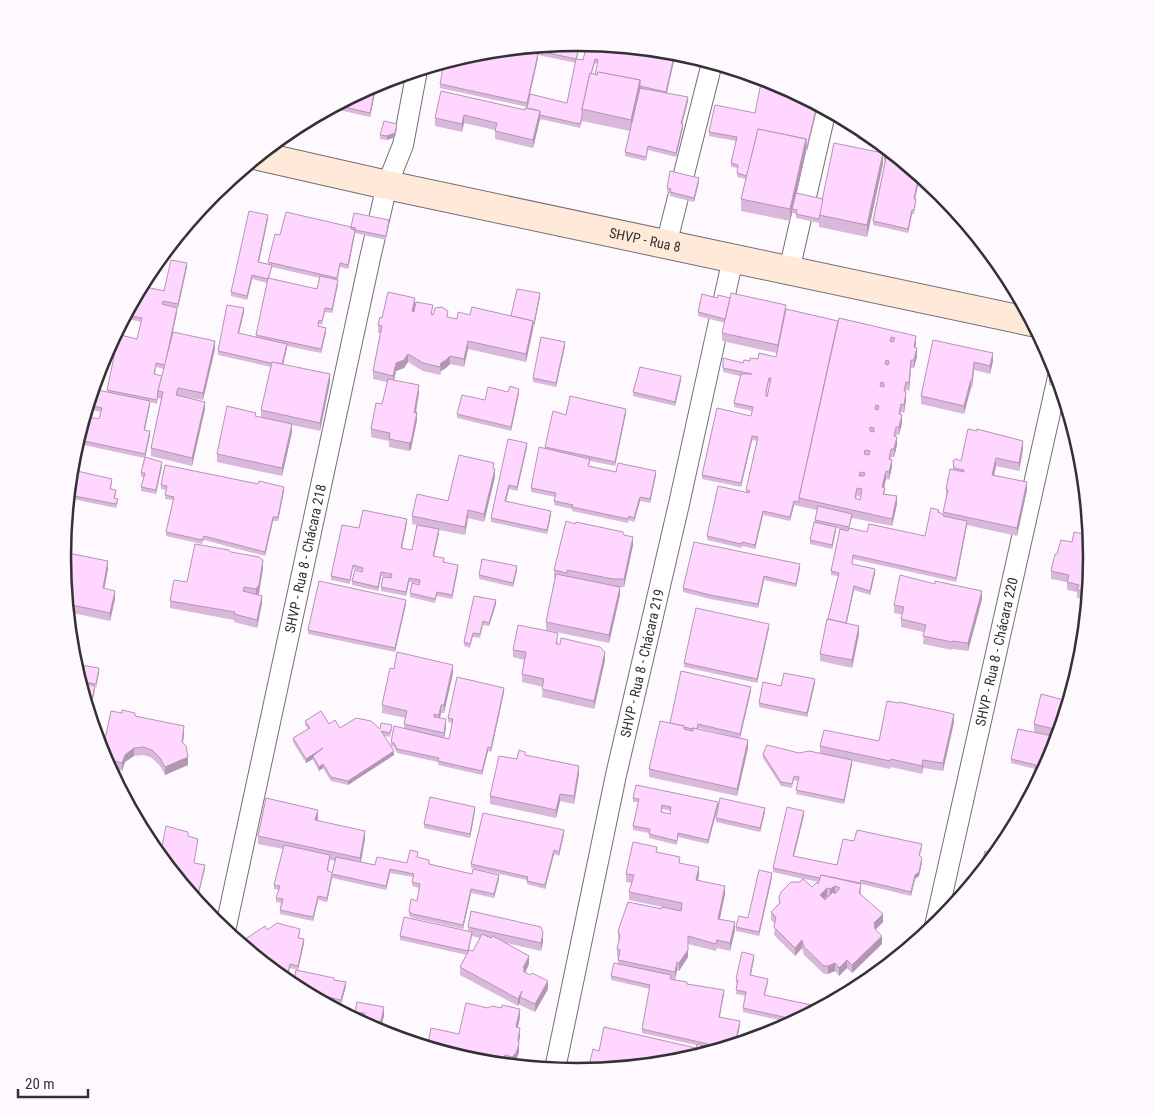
<svg xmlns="http://www.w3.org/2000/svg" width="1154" height="1114" viewBox="0 0 1154 1114" font-family="'Roboto Condensed',sans-serif">
<style>
.lines{fill:none;stroke-linecap:round;stroke-linejoin:round}
.street-casing{stroke:#756e75;stroke-width:22}
.secondary-casing{stroke:#756e75;stroke-width:30}
.street{stroke:#fff;stroke-width:20}
.secondary{stroke:#ffead9;stroke-width:28}
.wall{fill:#dab8db;fill-rule:evenodd}
.shaded-wall{fill:#b296b2}
.building{fill:#fed6ff;stroke:#b296b2;fill-rule:evenodd}
.labels{text-anchor:middle;dominant-baseline:central;stroke-width:4;stroke-linejoin:round;paint-order:stroke}
.street-label{font-size:14px;fill:#343134;stroke:#fef9fe}
.rim{fill:none;stroke:#343134;stroke-width:2.5}
</style>
<rect width="100%" height="100%" fill="#fef9fe"/>
<g class="lines">
<defs>
<g id="street">
<polyline points="666,245 712,63"/>
<polyline points="789,271 826,109"/>
<path id="s1" d="M935,926L1058,377"/>
<path id="s2" d="M225,931L370,258L387,185L403,145L417,70"/>
<path id="s3" d="M555,1069L616,775L679,504L733,258"/>
</g>
<g id="secondary">
<path id="s4" d="M259,156L387,185L1032,322"/>
</g>
</defs>
<use href="#street" class="street-casing"/>
<use href="#secondary" class="secondary-casing"/>
<use href="#street" class="street"/>
<use href="#secondary" class="secondary"/>
</g>
<g class="wall">
<path d="M577,42L676,52L667,93L688,101L682,124L683,128L676,157L648,150L646,161L625,156V152L630,131L582,121L580,128L540,119L533,148L495,139V130L464,123L462,132L435,126V118L441,91L525,110L527,108L567,103L576,63L538,55V58L527,107L440,88V84L530,52V47ZM580,47L586,48L583,60L577,59ZM595,63L597,64L595,75L592,74Z"/>
<polygon points="377,83 370,117 330,108"/>
<polygon points="818,105 807,151 806,151 796,193 823,199 883,164 867,237 819,227 819,223 796,218 796,214 792,213 790,221 741,211 741,199 746,179 737,177 738,168 731,167 731,163 736,141 709,136 709,132 755,113"/>
<polygon points="397,128 395,137 387,140 380,139 380,135"/>
<polygon points="863,129 880,143 858,139 858,135"/>
<polygon points="887,149 920,176 915,199 916,203 914,214 912,214 908,233 873,225 873,221 885,162 884,162 884,158"/>
<polygon points="699,182 694,202 670,196 670,193 667,192 667,188"/>
<path d="M268,219L259,262L268,264L280,235L351,227L389,224L386,240L355,233V232L348,269L340,267L338,280V284L332,313L325,312L322,325L319,324V326L326,332L321,353L287,346L283,364L330,382L320,431L292,425V432L282,476L217,462V454L256,417L261,418V410L271,367L218,355V351L244,312L239,333L256,337L267,283L252,279L247,300L231,296V292ZM272,267L320,278L317,289L269,278Z"/>
<path d="M187,267L178,308H177V312L173,332L215,349L203,400L185,397L205,409L192,466L151,456V448L161,399L158,398L157,404L150,402L145,430L150,435L145,458L162,466L156,494L141,491V487L144,477H141V473L144,458L84,445L78,472L112,483L111,489L116,494L115,498L118,503L116,508L68,498L72,456L81,441L99,419L101,412L87,409L93,389L107,392L114,356L105,354L116,334L137,339L141,322L124,318L141,286L164,291ZM156,367L164,369L162,376L155,375Z"/>
<path d="M731,293L786,305V309L838,321L839,318L916,336L915,347L917,348V356L914,368H911L909,391L906,390V400L904,413L901,412V415H902V423L899,435H896V437H897V445L894,457H891L892,467L889,480L886,479L884,488L885,494L897,496V504L892,526L852,518L849,529L867,532L869,524L925,536L931,508L939,510V513L943,514L946,497V489L950,469L953,470V461L956,459L961,461L968,429L977,431V429L1023,441V449L1019,471L996,466L994,476L1027,482V490L1017,536L967,525L956,582L853,559L852,564L875,569V573L870,595L854,590L846,623L859,626V634L852,668L820,661V654L827,619H828L838,576L831,575V571L840,529L836,528L832,549L810,544V540L817,510L794,505L790,521L763,515L755,549L742,546L741,548L707,540V536L718,486L746,493L757,441L752,440L741,487L702,479V475L717,408L751,416L752,411L734,407V403L740,376L723,372V358L743,363L744,360L750,361V358L758,359L759,353L776,357L777,353L722,341V333L725,323L698,316V312L702,294L717,298L718,295L730,298ZM769,382H770L767,397L766,396ZM857,496L861,497L860,500L856,499Z"/>
<polygon points="540,297 526,362 468,349 464,367 450,364 446,368 441,371 440,375 423,371 408,362 404,368 396,371 394,380 419,393 416,413 417,420 411,449 409,451 389,447 389,441 371,437 371,429 382,404 387,382 373,379 373,371 380,333 378,333 378,325 382,318 414,312 433,313 433,315 457,319 470,315 511,316"/>
<polygon points="933,340 993,361 990,374 974,370 972,388 971,387 970,391 964,414 921,404 921,396"/>
<polygon points="565,346 556,387 533,382 533,378"/>
<polygon points="1055,370 1062,390 1057,389 1057,387 1049,385 1049,381"/>
<polygon points="681,380 675,406 633,396 633,392"/>
<polygon points="508,392 519,393 511,431 457,418 457,414 485,400"/>
<polygon points="626,413 615,466 590,461 589,466 616,472 656,475 650,503 640,501 634,522 629,520 628,523 572,511 572,509 554,505 555,497 531,492 531,488 545,447 566,415"/>
<polygon points="527,447 517,491 509,489 506,501 551,515 547,534 491,522 491,518"/>
<polygon points="494,469 495,477 484,522 468,518 465,535 439,530 439,533 434,556 458,569 452,599 437,596 435,603 410,597 410,593 419,584 409,582 406,596 381,591 381,587 391,578 381,576 378,591 352,585 352,581 362,571 353,569 350,584 331,580 331,576 359,528 407,523 402,548 412,550 417,525 412,524 412,516 448,501"/>
<polygon points="161,485 284,491 278,521 273,521 265,556 204,540 202,544 166,536 166,532 173,500 165,499 166,490 161,489"/>
<polygon points="575,524 624,535 633,545 624,587 619,587 620,595 609,643 546,630 546,622 555,578 554,578 554,570"/>
<polygon points="231,552 263,568 259,593 258,594 262,603 257,628 234,622 234,620 170,608 170,601 187,582"/>
<polygon points="62,557 108,569 104,589 115,599 110,621 68,612"/>
<polygon points="1092,557 1087,600 1077,598 1077,592 1067,590 1067,582 1051,579 1051,571"/>
<polygon points="800,568 796,587 764,580 758,608 710,599 683,592 683,588"/>
<polygon points="517,570 513,587 479,579 479,575"/>
<polygon points="982,599 968,651 952,649 952,650 923,644 924,632 901,627 901,619 903,615 894,613 894,605"/>
<polygon points="406,604 395,652 308,634 308,630"/>
<polygon points="496,604 489,626 483,625 480,638 473,637 470,648 464,646 464,642"/>
<polygon points="769,628 757,683 684,667 684,663"/>
<polygon points="558,641 557,644 605,660 594,709 542,697 543,687 522,682 522,674 524,660 513,657 513,650"/>
<polygon points="74,664 99,672 95,688 90,712 89,712"/>
<polygon points="394,669 453,673 444,713 441,713 440,718 446,727 444,738 449,739 452,723 448,722 448,718 504,692 491,752 488,751 482,775 438,765 438,762 397,753 394,747 391,746 391,742 404,728 406,718 382,713 382,705"/>
<polygon points="815,683 807,717 759,707 759,703 781,686"/>
<polygon points="751,691 740,738 698,728 698,729 748,748 737,796 649,777 649,769 670,723"/>
<polygon points="1068,701 1052,754 1029,798 1035,769 1011,763 1011,759 1034,732 1034,724"/>
<polygon points="135,716 184,734 183,743 188,765 165,775 160,766 152,758 144,755 134,756 125,762 122,771 109,767 102,754 103,749"/>
<polygon points="305,721 329,724 340,728 392,729 390,737 384,736 394,755 348,785 331,781 323,768 319,771 313,760 313,759 306,763 293,742 293,738 308,729 305,725"/>
<polygon points="954,722 943,771 923,768 922,774 891,767 890,769 852,761 844,804 796,794 798,781 794,780 792,788 781,786 763,758 763,754 820,754 820,746 879,741"/>
<polygon points="525,755 579,774 574,804 560,801 556,818 490,804 490,796 517,759"/>
<path d="M633,798L718,806L708,844L678,837L677,845L649,838V833L633,830V826L638,802H633ZM662,809L670,811V814L662,812Z"/>
<polygon points="475,811 470,838 424,828 424,824"/>
<polygon points="765,812 760,832 716,822 716,818"/>
<path d="M804,815L794,856L837,865L854,841L922,848L920,856L922,862L919,876L915,879L911,896L861,884V895L883,922L876,929L882,944L852,973L847,968L839,976L835,971L828,974H824L804,955L802,948L795,956L774,935L775,924L771,920V912L779,903V897L803,879L773,872V868ZM804,879L819,882L818,884L812,887Z"/>
<path d="M318,818L317,821L365,839L361,862L375,865L407,863L418,857L429,864L472,874L499,879L494,898L471,893L463,929L413,918L409,916V912L417,901L419,888L412,886L413,877L390,873L386,890L332,878L327,902L318,900L313,921L280,914V910L281,903L276,902V898L279,890L274,889V885L283,849L258,844V836ZM330,860L335,861L332,873L328,871Z"/>
<polygon points="564,834 559,856 554,854 545,889 527,884 527,880 471,868 471,864"/>
<polygon points="657,853 680,864 699,875 698,881 725,894 720,919 735,930 730,951 717,948 716,951 688,944 688,957 679,971 677,970 675,980 687,984 724,994 719,1017 740,1025 736,1044 677,1062 599,1051 696,1048 696,1045 642,1033 642,1029 650,989 611,980 611,976 618,964 618,957 617,957 617,949 619,941 618,939 618,931 662,909 662,907 629,900 629,892 632,883 626,882 626,874"/>
<polygon points="772,877 759,936 736,931 736,927 748,918"/>
<path d="M468,927L543,941L541,951L506,943L529,964L525,972L548,989L535,1012L520,1005V1003L518,1006L460,975V967L467,955L400,940V936L468,931ZM472,936L480,938L473,951L469,950Z"/>
<polygon points="267,930 300,933 299,938 304,943 298,970 290,968 287,981 248,949 244,944 244,940"/>
<polygon points="754,959 751,975 768,983 765,995 821,1007 792,1023 743,1012 743,1008 746,996 736,994 737,983 736,983 736,979"/>
<polygon points="334,980 346,986 341,1004 316,998 293,986"/>
<polygon points="355,1012 384,1015 381,1029 379,1029 379,1032 360,1022 360,1021 355,1019"/>
<polygon points="520,1017 518,1027 520,1036 519,1043 519,1052 516,1061 512,1065 505,1063 505,1064 476,1062 428,1047 428,1044 459,1034"/>
</g>
<g class="shaded-wall">
<polygon points="675,52 676,52 666,96 666,92"/>
<polygon points="538,54 538,58 527,107 527,103"/>
<polygon points="640,80 640,92 631,131 631,120"/>
<polygon points="377,83 370,117 370,113 376,84"/>
<polygon points="688,97 688,101 681,128 681,124"/>
<polygon points="817,105 818,105 807,151 807,147"/>
<polygon points="540,111 540,119 533,148 533,140"/>
<polygon points="464,115 464,123 462,132 462,124"/>
<polygon points="397,124 397,128 395,137 387,140 387,136"/>
<polygon points="683,124 683,128 676,157 676,153"/>
<polygon points="806,139 806,151 793,210 792,209 792,213 790,221 790,209"/>
<polygon points="883,153 883,164 867,237 867,225"/>
<polygon points="919,175 920,176 914,203 914,199"/>
<polygon points="699,178 699,182 694,202 694,198"/>
<polygon points="912,210 912,214 908,233 908,229"/>
<polygon points="268,215 268,219 258,266 258,262"/>
<polygon points="355,230 355,234 348,269 348,265"/>
<polygon points="187,263 187,267 178,308 178,304"/>
<polygon points="252,275 252,279 247,300 247,296"/>
<polygon points="338,280 338,284 332,313 332,309"/>
<polygon points="540,293 540,297 534,327 534,323"/>
<polygon points="415,298 415,306 412,319 412,311"/>
<polygon points="177,308 177,312 165,369"/>
<polygon points="244,308 244,312 238,337 238,333"/>
<polygon points="533,321 533,329 526,362 526,354"/>
<polygon points="326,328 326,332 321,353 321,349"/>
<polygon points="916,336 916,344 914,355 914,347"/>
<polygon points="215,341 215,349 203,400 203,393"/>
<polygon points="468,341 468,349 464,367 464,359"/>
<polygon points="565,342 565,346 556,387 556,383"/>
<polygon points="287,344 287,348 282,369 282,365"/>
<polygon points="917,348 917,356 914,368 914,360"/>
<polygon points="993,353 993,361 990,374 990,366"/>
<polygon points="408,354 408,362 404,368 396,371 393,384 393,376 396,363"/>
<polygon points="450,356 450,364 446,368 441,371 440,375 441,363"/>
<polygon points="911,360 911,368 909,391 909,383"/>
<polygon points="974,362 974,370 972,388 972,380"/>
<polygon points="330,374 330,382 320,431 320,423"/>
<polygon points="681,376 681,380 675,406 675,402"/>
<polygon points="971,380 971,387 964,414 964,406"/>
<polygon points="419,385 419,393 414,421 414,413"/>
<polygon points="519,389 519,393 511,431 511,427"/>
<polygon points="906,392 906,400 904,413 904,405"/>
<polygon points="150,401 150,405 144,434 144,430"/>
<polygon points="205,402 205,409 192,466 192,458"/>
<polygon points="626,409 626,413 615,466 615,462"/>
<polygon points="417,412 417,420 411,449 409,451 409,443"/>
<polygon points="902,415 902,423 899,435 899,427"/>
<polygon points="292,424 292,432 282,476 282,468"/>
<polygon points="150,431 150,435 145,458 145,454"/>
<polygon points="752,436 752,440 741,487 741,483"/>
<polygon points="897,437 897,445 894,457 894,449"/>
<polygon points="84,441 84,445 77,475 77,471"/>
<polygon points="1023,441 1023,449 1019,471 1019,463"/>
<polygon points="527,443 527,447 517,491 517,487"/>
<polygon points="996,458 996,466 992,483 992,475"/>
<polygon points="892,460 892,467 889,480 889,472"/>
<polygon points="162,462 162,466 156,494 156,490"/>
<polygon points="495,469 495,477 484,522 484,514"/>
<polygon points="656,471 656,475 650,503 650,499"/>
<polygon points="886,471 886,479 882,495 882,487"/>
<polygon points="1027,482 1027,490 1017,536 1017,528"/>
<polygon points="509,485 509,489 505,505 505,501"/>
<polygon points="284,487 284,491 278,521 278,517"/>
<polygon points="897,496 897,504 892,526 892,519"/>
<polygon points="640,497 640,501 634,522 634,518"/>
<polygon points="794,501 794,505 790,521 790,517"/>
<polygon points="468,510 468,518 465,535 465,527"/>
<polygon points="551,511 551,515 547,534 547,530"/>
<polygon points="763,511 763,515 755,549 755,545"/>
<polygon points="273,517 273,521 265,556 265,552"/>
<polygon points="407,519 407,523 401,552 401,548"/>
<polygon points="967,521 967,525 956,582 956,578"/>
<polygon points="836,527 836,531 832,549 832,545"/>
<polygon points="439,529 439,533 433,560 433,556"/>
<polygon points="633,537 633,545 624,587 624,579"/>
<polygon points="263,560 263,568 259,593 256,597 256,589"/>
<polygon points="108,561 108,569 103,596 103,588"/>
<polygon points="800,564 800,568 796,587 796,584"/>
<polygon points="458,565 458,569 452,599 452,595"/>
<polygon points="517,566 517,570 513,587 513,583"/>
<polygon points="875,569 875,573 870,595 870,591"/>
<polygon points="381,572 381,576 378,591 378,587"/>
<polygon points="764,576 764,580 758,608 758,604"/>
<polygon points="409,578 409,582 406,596 406,592"/>
<polygon points="854,586 854,590 845,631 845,627"/>
<polygon points="620,587 620,595 609,643 609,635"/>
<polygon points="115,591 115,599 110,621 110,613"/>
<polygon points="982,591 982,599 968,651 968,643"/>
<polygon points="262,596 262,603 257,628 257,620"/>
<polygon points="406,600 406,604 395,652 395,648"/>
<polygon points="496,600 496,604 489,626 489,623"/>
<polygon points="769,624 769,628 757,683 757,679"/>
<polygon points="859,626 859,634 852,668 852,660"/>
<polygon points="605,652 605,660 594,709 594,701"/>
<polygon points="453,665 453,673 444,713 444,705"/>
<polygon points="99,668 99,672 96,688 96,684"/>
<polygon points="815,679 815,683 807,717 807,713"/>
<polygon points="95,686 95,690 90,712 90,708"/>
<polygon points="751,687 751,691 740,738 740,734"/>
<polygon points="504,688 504,692 491,752 491,748"/>
<polygon points="441,705 441,713 439,723 439,715"/>
<polygon points="954,714 954,722 943,771 943,763"/>
<polygon points="446,719 446,727 444,740 444,733"/>
<polygon points="184,726 184,734 182,750 182,742"/>
<polygon points="748,740 748,748 737,796 737,789"/>
<polygon points="488,747 488,751 482,775 482,771"/>
<polygon points="134,748 134,756 125,762 122,771 122,763 125,755"/>
<polygon points="323,748 313,756 313,759 306,763 306,759"/>
<polygon points="394,751 394,755 348,785 348,781"/>
<polygon points="188,757 188,765 165,775 165,767"/>
<polygon points="852,760 852,764 844,804 844,800"/>
<polygon points="923,760 923,768 922,774 922,766"/>
<polygon points="323,764 323,768 319,771 319,767"/>
<polygon points="579,766 579,774 574,804 574,796"/>
<polygon points="560,794 560,801 556,818 556,810"/>
<polygon points="718,802 718,806 708,844 708,840"/>
<polygon points="475,807 475,811 470,838 470,834"/>
<polygon points="765,808 765,812 760,832 760,828"/>
<polygon points="318,810 318,818 315,828 315,820"/>
<polygon points="804,811 804,815 793,860 793,856"/>
<polygon points="564,830 564,834 559,856 559,852"/>
<polygon points="365,831 365,839 360,866 360,858"/>
<polygon points="554,850 554,854 545,889 545,885"/>
<polygon points="922,858 922,862 919,876 915,879 911,896 911,892 915,875"/>
<polygon points="205,865 205,869 197,901 197,899"/>
<polygon points="699,867 699,875 696,888 696,880"/>
<polygon points="390,869 390,873 386,890 386,886"/>
<polygon points="772,873 772,877 759,936 759,932"/>
<polygon points="332,874 332,878 327,902 327,898"/>
<polygon points="499,875 499,879 494,898 494,894"/>
<polygon points="725,886 725,894 718,927 718,919"/>
<polygon points="835,886 835,894 830,897 830,889"/>
<polygon points="827,888 827,896 820,903 820,895"/>
<polygon points="471,889 471,893 463,929 463,925"/>
<polygon points="318,896 318,900 313,921 313,917"/>
<polygon points="883,914 883,922 874,931 874,923"/>
<polygon points="735,922 735,930 730,951 730,943"/>
<polygon points="543,933 543,941 541,951 541,943"/>
<polygon points="882,936 882,944 852,973 852,965"/>
<polygon points="304,939 304,943 298,970 298,966"/>
<polygon points="802,940 802,948 795,956 795,948"/>
<polygon points="688,950 688,957 679,971 679,963"/>
<polygon points="754,955 754,959 750,979 750,975"/>
<polygon points="529,956 529,964 525,973 525,977 523,968"/>
<polygon points="847,960 847,968 839,976 839,968"/>
<polygon points="677,962 677,970 675,980 675,972"/>
<polygon points="835,963 835,971 828,974 828,966"/>
<polygon points="548,981 548,989 535,1012 535,1004"/>
<polygon points="346,982 346,986 341,1004 341,1000"/>
<polygon points="724,990 724,994 719,1021 719,1017"/>
<polygon points="522,991 520,997 520,1003 518,1006 518,999"/>
<polygon points="384,1007 384,1015 381,1029 381,1021"/>
<polygon points="520,1009 520,1017 516,1035 516,1027"/>
<polygon points="740,1021 740,1025 736,1044 735,1044"/>
<polygon points="520,1028 520,1036 518,1048 518,1040"/>
<polygon points="519,1044 519,1052 516,1061 512,1065 512,1057"/>
</g>
<g class="building">
<polygon points="577,42 675,52 666,92 640,86 640,80 598,72 597,75 595,75 598,60 595,59 591,74 590,73 582,109 582,117 580,124 540,115 540,111 527,108 530,94 567,103 576,59 583,60 587,44 580,43 576,59 530,49 530,47"/>
<polygon points="513,49 538,54 527,103 440,84 444,62 477,52"/>
<polygon points="598,72 640,80 631,120 582,109 590,73 597,75"/>
<polygon points="762,78 774,82 817,105 807,147 806,147 806,139 758,129 747,176 737,173 738,165 731,163 737,137 709,132 715,105 755,113"/>
<polygon points="376,84 370,113 336,105"/>
<polygon points="640,88 688,97 681,124 683,124 676,153 648,146 646,157 625,152"/>
<polygon points="441,91 525,110 525,108 540,111 533,140 495,131 497,123 464,115 462,124 435,118"/>
<polygon points="384,121 397,124 395,133 387,136 380,135"/>
<polygon points="859,127 863,129 874,138 858,135"/>
<polygon points="758,129 806,139 790,209 741,199"/>
<polygon points="834,143 883,153 867,225 819,215"/>
<polygon points="887,149 919,175 914,199 916,199 914,210 912,210 908,229 873,221 886,158 884,158"/>
<polygon points="670,171 699,178 694,198 670,192 671,189 667,188"/>
<polygon points="796,193 823,199 819,219 796,214 797,210 792,209"/>
<polygon points="249,211 268,215 258,262 272,265 268,279 252,275 247,296 231,292"/>
<polygon points="286,212 351,227 354,213 389,220 386,236 355,230 356,228 351,227 351,229 355,230 348,265 340,263 337,278 268,262 275,234 280,235"/>
<polygon points="171,260 187,263 178,304 163,301 162,304 177,308 165,365 156,363 154,374 162,376 158,391 157,400 107,390 115,352 107,350 116,334 137,339 142,318 126,315 141,286 164,291"/>
<polygon points="320,276 338,280 332,309 325,308 322,321 319,320 318,326 326,328 321,349 256,335 268,278 317,289"/>
<polygon points="517,289 540,293 534,323 533,323 533,321 511,316"/>
<polygon points="388,292 415,298 412,311 414,312 416,302 433,305 431,314 433,315 435,308 442,307 448,311 447,317 457,319 458,312 470,315 472,307 533,321 526,354 468,341 464,359 450,356 446,360 441,363 440,367 423,363 408,354 404,360 396,363 393,376 373,371 382,326 378,325 380,317 382,318"/>
<polygon points="731,293 786,305 778,345 722,333"/>
<polygon points="702,294 717,298 718,295 730,298 725,319 698,312"/>
<polygon points="227,305 244,308 238,333 287,344 282,364 272,362 271,363 218,351"/>
<path d="M786,309L838,321L799,498V502L794,501L790,517L763,511L755,545L742,542L741,544L707,536L718,486L749,493L750,491L746,490L758,437L752,436L741,483L702,475L717,408L751,416L753,407L734,403L741,374H752L723,368V358L743,363L744,360L750,361V358L758,359L759,353L776,357ZM769,378H771L767,397L766,396V391Z"/>
<path d="M839,318L916,336L914,347L917,348L914,360H911L909,383L906,382L904,391L906,392L904,405L901,404L899,414L902,415L899,427H896L894,436L897,437L894,449H891L889,459L892,460L889,472L886,471L882,487L885,488L883,494L897,496L892,519L799,498ZM891,337L895,338L893,342L890,341ZM886,360L889,361L888,365L885,364ZM881,382L884,383V387L880,386ZM876,405L879,406L878,410L875,409ZM870,427L874,428V432L870,431ZM865,450L870,451L869,455L864,454ZM860,472L865,473L864,476H859ZM857,488L862,489L860,500L855,498Z"/>
<polygon points="173,332 215,341 203,393 178,388 176,395 205,402 192,458 151,448 163,392 158,391"/>
<polygon points="541,337 565,342 556,383 533,378"/>
<polygon points="933,340 993,353 990,366 974,362 972,380 971,380 970,383 964,406 921,396"/>
<polygon points="272,362 330,374 320,423 261,410"/>
<polygon points="640,367 681,376 675,402 633,392"/>
<polygon points="1052,370 1055,370 1060,386 1057,385 1058,384 1049,381"/>
<polygon points="388,379 419,385 414,413 417,412 411,442 409,443 389,439 390,433 371,429 376,403 382,404"/>
<polygon points="510,386 519,389 511,427 457,414 462,395 485,400 488,387 508,392"/>
<polygon points="93,389 150,401 144,430 150,431 145,454 84,441 77,471 112,479 110,489 116,490 114,498 118,499 116,504 69,495 72,456 77,440 81,441 87,417 99,419 102,408 88,405"/>
<polygon points="570,396 626,409 615,462 545,447 553,411 566,415"/>
<polygon points="227,406 256,413 255,416 292,424 282,468 217,454"/>
<polygon points="968,429 977,431 977,429 1023,441 1019,463 996,458 992,475 1027,482 1017,528 943,512 948,490 946,489 950,469 964,472 964,470 954,468 953,461 956,459 961,461"/>
<polygon points="508,439 527,443 517,487 509,485 505,501 551,511 547,530 491,518"/>
<polygon points="539,447 590,459 588,466 616,472 618,463 656,471 650,499 640,497 634,518 629,516 628,519 572,507 573,505 554,501 556,493 531,488"/>
<polygon points="459,455 494,463 493,469 495,469 484,514 468,510 465,527 412,516 417,494 448,501"/>
<polygon points="145,457 162,462 156,490 141,487 145,473 141,473"/>
<polygon points="165,465 258,484 259,481 284,487 278,517 273,517 265,552 204,536 202,540 166,532 174,497 165,495 167,486 161,485"/>
<polygon points="818,506 852,514 849,527 815,520"/>
<polygon points="931,508 939,510 938,512 943,514 943,516 967,521 956,578 853,555 852,564 875,569 870,591 854,586 846,623 828,619 839,573 831,571 840,529 848,531 849,528 867,532 869,524 925,536"/>
<polygon points="363,510 407,519 401,548 412,550 417,525 439,529 433,556 444,558 443,562 458,565 452,595 437,592 435,599 410,593 412,583 419,585 420,580 409,578 406,592 381,587 383,577 391,578 392,574 381,572 378,587 352,581 355,570 362,572 363,568 353,565 350,580 331,576 342,525 359,528"/>
<polygon points="566,521 575,524 576,522 623,532 624,535 633,537 624,579 613,579 567,570 567,573 554,570"/>
<polygon points="814,522 836,527 832,545 810,540"/>
<polygon points="1074,532 1089,535 1092,557 1088,592 1077,590 1079,585 1067,582 1069,575 1051,571 1055,554 1057,554 1061,540 1072,542"/>
<polygon points="694,542 800,564 796,584 764,576 758,604 710,595 683,588"/>
<polygon points="195,544 229,550 231,552 259,557 263,560 259,585 256,589 244,587 243,591 262,596 257,620 234,614 235,612 170,601 174,580 187,582"/>
<polygon points="63,552 108,561 103,588 115,591 110,613 67,604 62,557"/>
<polygon points="482,559 517,566 513,583 479,575"/>
<polygon points="556,574 620,587 609,635 546,622"/>
<polygon points="900,575 935,584 935,581 982,591 968,643 952,641 952,642 923,636 926,625 901,619 904,607 894,605"/>
<polygon points="319,581 406,600 395,648 308,630"/>
<polygon points="474,596 496,600 489,623 483,621 480,634 473,633 470,644 464,642"/>
<polygon points="696,608 769,624 757,679 684,663"/>
<polygon points="827,619 859,626 852,660 820,654"/>
<polygon points="518,625 558,633 556,644 560,644 561,638 600,647 605,652 594,701 542,689 544,679 522,674 526,652 513,650"/>
<polygon points="397,652 453,665 444,705 441,705 439,715 434,714 434,717 446,719 444,733 404,724 407,711 382,705 390,668 394,669"/>
<polygon points="74,664 99,668 96,684 85,682 85,683 95,686 90,708 88,708"/>
<polygon points="681,671 751,687 740,734 698,724 697,729 693,728 693,729 684,727 684,726 670,723"/>
<polygon points="784,673 815,679 807,713 759,703 763,682 781,686"/>
<polygon points="457,677 504,688 491,748 488,747 482,771 438,761 439,758 397,749 394,743 391,742 394,726 449,739 453,719 448,718"/>
<polygon points="1041,694 1068,701 1060,728 1054,727 1054,729 1034,724"/>
<polygon points="887,701 899,703 899,702 954,714 943,763 923,760 922,766 891,759 890,761 820,746 824,730 879,741"/>
<polygon points="122,710 135,713 135,716 184,726 182,742 186,746 188,757 165,767 160,758 152,750 144,747 134,748 125,755 122,763 104,758 100,750 101,748 103,749 111,711 122,713"/>
<polygon points="321,711 329,724 335,720 340,728 356,718 371,721 380,729 381,723 392,725 390,733 381,731 394,751 348,781 331,777 323,764 319,767 313,756 323,748 306,759 293,738 310,728 305,721"/>
<polygon points="660,721 684,726 684,729 693,731 693,728 748,740 737,789 649,769"/>
<polygon points="1018,729 1057,737 1052,754 1047,764 1039,762 1038,765 1045,767 1030,796 1036,765 1011,759"/>
<polygon points="767,745 799,753 809,751 852,760 844,800 796,790 799,777 794,776 792,784 781,782 763,754"/>
<polygon points="519,750 525,752 525,755 579,766 574,796 560,794 556,810 490,796 499,756 517,759"/>
<path d="M636,785L718,802L708,840L678,833L677,841L649,834L650,829L633,826L639,799L633,798ZM662,805L671,807L670,814L661,812Z"/>
<polygon points="430,797 475,807 470,834 424,824"/>
<polygon points="266,798 318,810 315,820 365,831 360,858 258,836"/>
<polygon points="720,798 765,808 760,828 716,818"/>
<polygon points="787,807 804,811 793,856 837,865 843,839 854,841 857,830 922,844 919,855 922,858 919,872 915,875 911,892 861,880 860,883 821,875 820,878 773,868"/>
<polygon points="483,813 564,830 559,852 554,850 545,885 527,881 528,877 471,864"/>
<polygon points="166,826 188,832 188,836 198,839 194,863 205,865 197,899 195,899 148,840 162,846"/>
<polygon points="633,842 657,847 656,852 680,857 679,863 699,867 696,880 725,886 718,919 735,922 730,943 717,940 716,944 688,936 688,950 679,963 677,962 675,972 618,960 620,950 617,949 620,936 618,931 628,902 662,909 662,907 681,911 682,903 629,892 634,875 626,874"/>
<polygon points="284,845 330,855 327,870 332,873 336,857 375,865 377,857 407,863 410,850 418,852 417,857 429,860 429,864 472,874 473,869 499,875 494,894 471,889 463,925 413,914 409,912 411,899 417,901 420,884 412,882 414,874 390,869 386,886 332,874 327,898 318,896 313,917 280,910 283,899 276,898 280,886 274,885"/>
<polygon points="985,851 996,854 980,873"/>
<polygon points="759,870 772,873 759,932 736,927 739,916 748,918"/>
<path d="M821,875L861,884L859,893L883,914L874,923L875,929L882,936L852,965L847,960L839,968L835,963L828,966H824L804,947L802,940L795,948L774,927L776,917L771,912L780,903L779,897L781,892L791,882H800L803,879L812,887L817,882L818,884ZM835,886L840,888L835,894L833,892L825,900L820,895L827,888L830,889Z"/>
<polygon points="471,911 541,927 543,933 541,943 468,927"/>
<polygon points="404,917 472,932 468,951 400,936"/>
<polygon points="277,923 300,929 298,938 304,939 298,966 290,964 286,981 258,957 259,954 256,956 253,953 244,940 265,926 267,930"/>
<polygon points="482,934 491,938 493,936 529,956 523,968 525,969 523,971 530,975 532,973 548,981 535,1004 520,997 522,991 518,999 460,967 469,950 473,951"/>
<polygon points="742,952 754,955 750,975 768,979 764,995 821,1007 797,1020 743,1008 746,992 736,990 738,980 736,979"/>
<polygon points="614,963 671,975 670,979 687,982 687,984 724,990 719,1017 740,1021 735,1044 677,1062 588,1070 593,1049 599,1051 604,1027 696,1048 697,1044 707,1047 708,1044 642,1029 650,985 611,976"/>
<polygon points="296,970 334,978 334,980 346,982 341,1000 303,991 293,986"/>
<polygon points="357,1002 384,1007 381,1021 379,1021 377,1031 360,1022 361,1016 364,1016 365,1013 355,1012"/>
<polygon points="466,1003 488,1008 492,1006 502,1008 502,1005 520,1009 516,1027 520,1028 518,1040 519,1044 516,1053 512,1057 505,1055 504,1060 428,1044 431,1028 459,1034"/>
</g>
<g class="labels">
<g class="street-label">
<text stroke="none"><textPath href="#s4" startOffset="395">SHVP - Rua 8</textPath></text>
<text stroke="none"><textPath href="#s2" startOffset="381">SHVP - Rua 8 - Chácara 218</textPath></text>
<text stroke="none"><textPath href="#s1" startOffset="281">SHVP - Rua 8 - Chácara 220</textPath></text>
<text stroke="none"><textPath href="#s3" startOffset="415">SHVP - Rua 8 - Chácara 219</textPath></text>
</g>
</g>
<path d="M0 0H1154V1114H0ZM71 557a506 506 0 1 1 1012 0a506 506 0 1 1-1012 0Z" fill="#fef9fe" fill-rule="evenodd"/>
<path class="rim" d="M71 557a506 506 0 1 1 1012 0a506 506 0 1 1-1012 0Z"/>
<path d="M18 1089v8h70v-8" fill="none" stroke="#343134" stroke-width="2.5"/>
<text x="25" y="1089" font-size="15" fill="#343134" stroke="#fef9fe" stroke-width="4" paint-order="stroke">20 m</text>
</svg>
